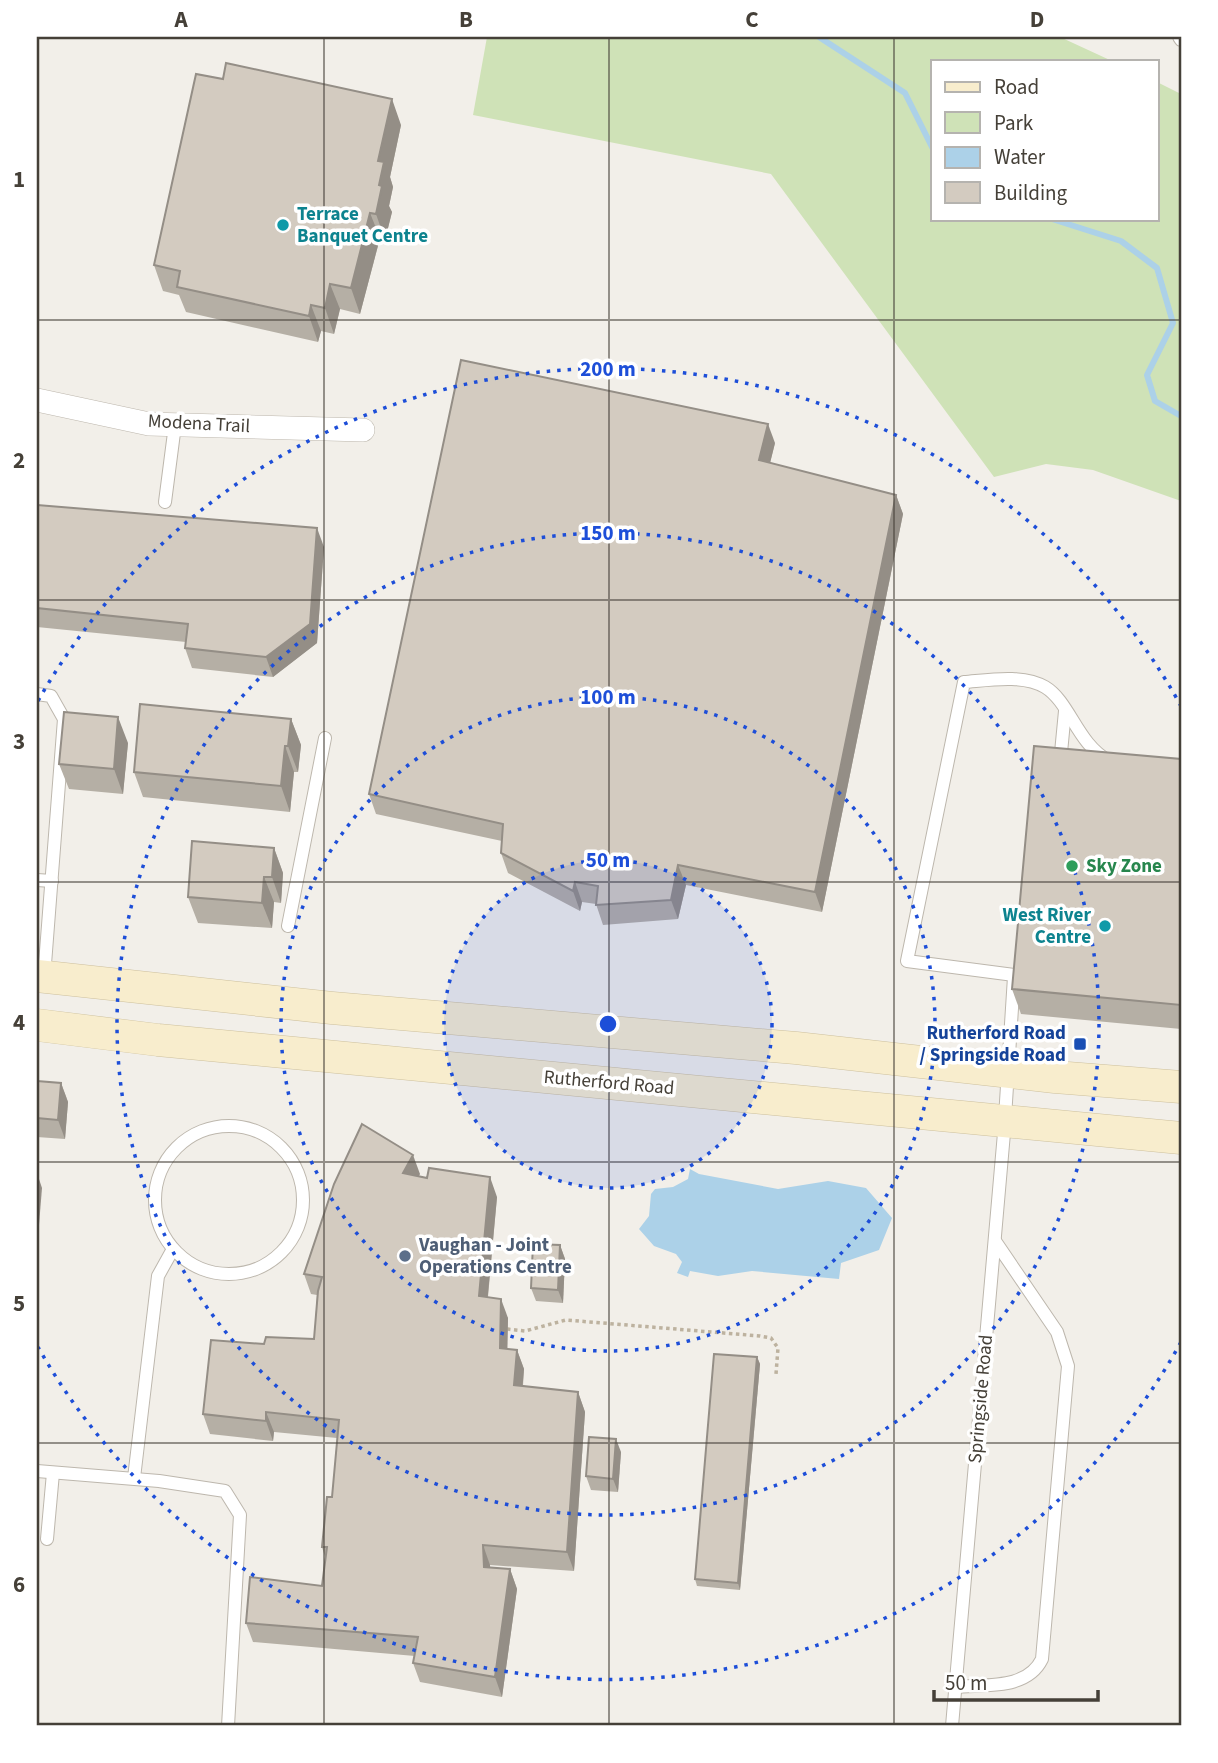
<svg xmlns="http://www.w3.org/2000/svg" width="1218" height="1763" viewBox="0 0 1218 1763" font-family="'Source Sans 3',sans-serif">
<style>
.green{fill:#cfe2b7}
.water{fill:#acd1e8}
.lines{fill:none;stroke-linecap:round;stroke-linejoin:round}
.stream{stroke:#acd1e8;stroke-width:6}
.lane-casing{stroke:#bdb7ad;stroke-width:14}
.street-casing{stroke:#bdb7ad;stroke-width:24}
.secondary-casing{stroke:#cdc09e;stroke-width:33}
.path{stroke:#bdb29f;stroke-width:3.5;stroke-dasharray:3.5 3.5;stroke-linecap:butt}
.lane{stroke:#fff;stroke-width:12}
.street{stroke:#fff;stroke-width:23}
.secondary{stroke:#f8edcd;stroke-width:32}
.wall{fill:#b5afa5}
.shaded-wall{fill:#948e86}
.building{fill:#d3cbc0;stroke:#948e86;stroke-width:2}
.grid{fill:none;stroke:#454038;stroke-width:2;stroke-opacity:0.55}
.ring{fill:none;stroke:#1d4ed8;stroke-width:3.5;stroke-dasharray:3.5 7}
.culture-dot{fill:#0f9aa8;stroke:#fff;stroke-width:2.5}
.leisure-dot{fill:#2e9e5b;stroke:#fff;stroke-width:2.5}
.transit-dot{fill:#1a4fb4;stroke:#fff;stroke-width:2.5}
.service-dot{fill:#5c6f8a;stroke:#fff;stroke-width:2.5}
.labels{text-anchor:middle;dominant-baseline:central;stroke-width:7;stroke-linejoin:round;paint-order:stroke}
.culture-label{font-size:19px;font-weight:bold;fill:#0d838f;stroke:#fff;text-anchor:start}
.street-label{font-size:19px;fill:#454038;stroke:#fff}
.leisure-label{font-size:19px;font-weight:bold;fill:#27864d;stroke:#fff;text-anchor:start}
.transit-label{font-size:19px;font-weight:bold;fill:#164399;stroke:#fff;text-anchor:end}
.service-label{font-size:19px;font-weight:bold;fill:#4e5e75;stroke:#fff;text-anchor:start}
.centre{fill:#1d4ed8;stroke:#fff;stroke-width:3.5}
.ring-label{font-size:21px;text-anchor:middle;font-weight:bold;fill:#1d4ed8;stroke:#fff;stroke-width:7;stroke-linejoin:round;paint-order:stroke}
.neatline{fill:none;stroke:#454038;stroke-width:2.5}
.grid-label{font-size:23px;text-anchor:middle;font-weight:bold;fill:#454038}
</style>
<rect width="100%" height="100%" fill="#f2efe9"/>
<polygon class="green" points="487,37 1060,37 1112,61 933,61 933,219 1157,219 1157,82 1181,94 1181,501 1093,470 1046,464 994,477 771,174 473,115"/>
<polygon class="water" points="690,1169 699,1174 778,1189 828,1181 866,1188 892,1218 879,1250 841,1263 839,1279 752,1271 718,1276 690,1271 688,1277 677,1273 682,1262 676,1254 654,1246 639,1229 649,1216 651,1194 655,1189 673,1187 688,1179"/>
<g class="lines">
<g class="stream">
<polyline points="819,37 905,93 933,149"/>
<polyline points="1052,219 1121,241 1157,268 1173,323 1147,375 1155,401 1181,416"/>
</g>
<defs>
<g id="lane">
<polyline points="1179,37 1181,40"/>
<polyline points="165,502 175,425"/>
<polyline points="37,694 51,696 64,719 44,977"/>
<polyline points="1060,763 1065,711"/>
<polyline points="37,880 52,881"/>
<polyline points="288,926 325,738"/>
<path d="M1014,975L907,961L964,682C989,680 1023,674 1045,687C1070,702 1077,744 1109,761"/>
<circle cx="229" cy="1200" r="74"/>
<polyline points="37,1471 159,1481 225,1491 240,1515 228,1726"/>
<polyline points="134,1478 158,1276 173,1249"/>
<polyline points="47,1539 53,1473"/>
<path d="M955,1687C986,1684 1027,1690 1042,1659L1068,1366L1057,1332L995,1241"/>
<polyline points="952,1726 1004,1133 1014,977"/>
</g>
<polyline id="street" points="37,400 149,424 363,430"/>
<g id="secondary">
<polyline points="37,976 332,1008 796,1048 1055,1077 1181,1087"/>
<polyline points="37,1025 158,1040 1181,1138"/>
</g>
</defs>
<use href="#lane" class="lane-casing"/>
<use href="#street" class="street-casing"/>
<use href="#secondary" class="secondary-casing"/>
<polyline class="path" points="507,1329 525,1331 566,1320 760,1336 771,1338 778,1348 776,1374"/>
<use href="#lane" class="lane"/>
<use href="#street" class="street"/>
<use href="#secondary" class="secondary"/>
</g>
<g class="wall">
<polygon points="401,125 390,177 393,187 389,206 392,212 385,240 380,238 360,314 340,309 334,334 321,331 318,342 186,312 179,295 163,291 154,265"/>
<polygon points="775,443 770,463 896,495 903,514 822,912 686,885 678,919 603,925 596,904 582,902 580,911 508,873 501,853 502,841 376,814 369,794"/>
<polygon points="37,505 324,547 317,643 273,677 192,668 185,648 186,642 37,627"/>
<polygon points="291,719 301,745 298,772 294,772 290,812 143,797 134,772"/>
<polygon points="128,743 123,794 69,789 59,764"/>
<polygon points="1181,759 1181,1029 1021,1014 1012,989"/>
<polygon points="274,848 283,873 281,903 274,902 272,928 198,923 188,897"/>
<polygon points="37,1081 61,1083 68,1102 65,1139 37,1137"/>
<polygon points="420,1174 418,1176 497,1197 488,1297 508,1318 507,1349 517,1350 524,1369 523,1386 578,1392 585,1412 574,1571 490,1565 490,1567 510,1569 517,1589 502,1697 420,1682 413,1663 415,1656 253,1642 246,1623 322,1586 325,1557 322,1547 332,1497 337,1438 274,1432 273,1441 210,1434 203,1414 264,1344 314,1339 317,1295 311,1294 304,1274"/>
<polygon points="560,1245 565,1259 563,1303 536,1301 531,1288"/>
<polygon points="757,1357 760,1364 740,1590 697,1586 695,1579"/>
<polygon points="621,1452 618,1492 591,1490 586,1476"/>
</g>
<g class="shaded-wall">
<polygon points="392,99 401,125 390,177 393,187 389,206 392,212 385,240 376,214 379,185 378,161"/>
<polygon points="370,213 380,238 360,314 351,288"/>
<polygon points="330,284 340,309 334,334 325,308"/>
<polygon points="311,305 321,331 318,342 309,316"/>
<polygon points="768,424 775,443 766,479 759,460"/>
<polygon points="896,495 903,514 822,912 815,892"/>
<polygon points="317,528 324,547 317,643 273,677 266,657"/>
<polygon points="118,717 128,743 123,794 114,769"/>
<polygon points="291,719 301,745 298,772 288,746"/>
<polygon points="285,746 294,772 290,812 281,786"/>
<polygon points="274,848 283,873 281,903 272,877"/>
<polygon points="678,865 686,885 678,919 671,900"/>
<polygon points="264,877 274,902 272,928 262,903"/>
<polygon points="575,882 582,902 580,911 573,891"/>
<polygon points="61,1083 68,1102 65,1139 58,1120"/>
<polygon points="413,1155 420,1174 410,1193 403,1173"/>
<polygon points="37,1173 42,1188 38,1237 37,1233"/>
<polygon points="490,1177 497,1197 486,1315 479,1296"/>
<polygon points="560,1245 565,1259 563,1303 558,1290"/>
<polygon points="501,1299 508,1318 507,1367 500,1348"/>
<polygon points="517,1350 524,1369 521,1404 514,1385"/>
<polygon points="757,1357 760,1364 740,1590 738,1583"/>
<polygon points="578,1392 585,1412 574,1571 567,1552"/>
<polygon points="266,1412 274,1432 273,1441 266,1421"/>
<polygon points="616,1439 621,1452 618,1492 613,1479"/>
<polygon points="483,1545 490,1565 491,1586 484,1567"/>
<polygon points="510,1569 517,1589 502,1697 495,1677"/>
</g>
<g class="building">
<polygon points="226,63 392,99 378,161 384,162 379,185 382,186 376,214 370,213 351,288 330,284 325,308 311,305 309,316 177,287 180,271 154,265 196,74 223,79"/>
<polygon points="461,360 768,424 759,460 896,495 815,892 678,865 671,900 596,905 598,886 575,882 573,891 501,853 503,824 369,794"/>
<polygon points="37,505 317,528 310,624 266,657 185,648 188,624 37,608"/>
<polygon points="140,704 291,719 288,746 285,746 281,786 134,772"/>
<polygon points="64,712 118,717 114,769 59,764"/>
<polygon points="1034,746 1181,759 1181,1005 1012,989"/>
<polygon points="192,841 274,848 272,877 264,877 262,903 188,897"/>
<polygon points="37,1081 61,1083 58,1120 37,1118"/>
<polygon points="362,1124 413,1155 403,1173 427,1178 429,1168 490,1177 479,1296 501,1299 500,1348 517,1350 514,1385 578,1392 567,1552 483,1545 484,1567 510,1569 495,1677 413,1663 418,1637 246,1623 250,1577 322,1586 327,1547 322,1547 327,1497 332,1497 339,1420 266,1412 266,1421 203,1414 211,1340 264,1344 266,1337 314,1339 318,1291 322,1277 304,1274 334,1184"/>
<polygon points="533,1244 560,1245 558,1290 531,1288"/>
<polygon points="714,1354 757,1357 738,1583 695,1579"/>
<polygon points="589,1437 616,1439 613,1479 586,1476"/>
</g>
<path class="grid" d="M324,37V1726M609,37V1726M894,37V1726M37,320H1181M37,600H1181M37,882H1181M37,1162H1181M37,1443H1181"/>
<circle cx="608" cy="1024" r="164" fill="#1d4ed8" fill-opacity=".12"/>
<g class="ring">
<circle cx="608" cy="1024" r="164"/>
<circle cx="608" cy="1024" r="327"/>
<circle cx="608" cy="1024" r="491"/>
<path d="M1181 1342A655 655 0 0 1 38 1347M38 701A655 655 0 0 1 1181 706"/>
</g>
<g class="culture-dot">
<circle cx="283" cy="225" r="7"/>
<circle cx="1105" cy="926" r="7"/>
</g>
<circle class="leisure-dot" cx="1072" cy="866" r="7"/>
<rect class="transit-dot" x="1073" y="1037" width="14" height="14" rx="3.5"/>
<circle class="service-dot" cx="405" cy="1256" r="7"/>
<g class="labels">
<g class="culture-label">
<text x="297" y="214">Terrace<tspan x="297" dy="22">Banquet Centre</tspan></text>
<text x="1091" y="915" text-anchor="end">West River<tspan x="1091" dy="22">Centre</tspan></text>
</g>
<g class="street-label">
<text transform="translate(199 424) rotate(3)">Modena Trail</text>
<text transform="translate(609 1083) rotate(5)">Rutherford Road</text>
<text transform="translate(981 1399) rotate(-85)">Springside Road</text>
</g>
<g class="leisure-label">
<text x="1086" y="866">Sky Zone</text>
</g>
<g class="transit-label">
<text x="1066" y="1033">Rutherford Road<tspan x="1066" dy="22">/ Springside Road</tspan></text>
</g>
<g class="service-label">
<text x="419" y="1245">Vaughan - Joint<tspan x="419" dy="22">Operations Centre</tspan></text>
</g>
</g>
<circle cx="608" cy="1024" r="10" class="centre"/>
<g class="ring-label">
<text x="608" y="376">200 m</text>
<text x="608" y="540">150 m</text>
<text x="608" y="704">100 m</text>
<text x="608" y="867">50 m</text>
</g>
<rect width="1218" height="1763" fill="none" stroke="#ffffff" stroke-width="77"/>
<rect x="931" y="60" width="228" height="161" fill="#ffffff" stroke="#b5b3af" stroke-width="2"/>
<rect x="945" y="82" width="35" height="10" fill="#f8edcd" stroke="#b5b3af" stroke-width="2"/>
<text x="994" y="94" font-size="21" fill="#454038">Road</text>
<rect x="945" y="112" width="35" height="21" fill="#cfe2b7" stroke="#b5b3af" stroke-width="2"/>
<text x="994" y="130" font-size="21" fill="#454038">Park</text>
<rect x="945" y="147" width="35" height="21" fill="#acd1e8" stroke="#b5b3af" stroke-width="2"/>
<text x="994" y="164" font-size="21" fill="#454038">Water</text>
<rect x="945" y="182" width="35" height="21" fill="#d3cbc0" stroke="#b5b3af" stroke-width="2"/>
<text x="994" y="200" font-size="21" fill="#454038">Building</text>
<path d="M934 1690v10h164v-10" fill="none" stroke="#454038" stroke-width="3.5"/>
<text x="945" y="1690" font-size="21" fill="#454038" stroke="#ffffff" stroke-width="5" paint-order="stroke">50 m</text>
<rect x="38" y="38" width="1142" height="1686" class="neatline"/>
<g class="grid-label">
<text x="181" y="27">A</text>
<text x="466" y="27">B</text>
<text x="752" y="27">C</text>
<text x="1037" y="27">D</text>
<text x="19" y="187">1</text>
<text x="19" y="468">2</text>
<text x="19" y="749">3</text>
<text x="19" y="1030">4</text>
<text x="19" y="1311">5</text>
<text x="19" y="1592">6</text>
</g>
</svg>
